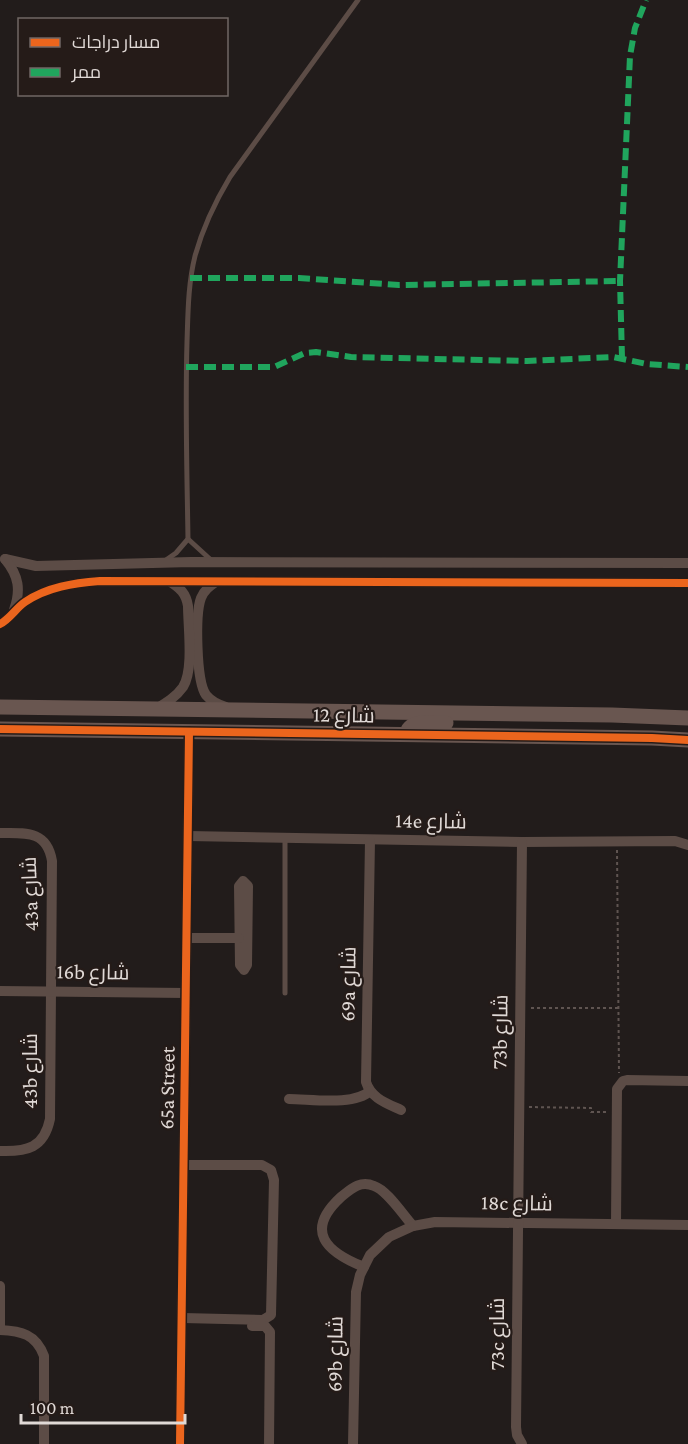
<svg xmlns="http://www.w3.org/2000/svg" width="688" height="1444" viewBox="0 0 688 1444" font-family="'Crimson Pro',Cairo,serif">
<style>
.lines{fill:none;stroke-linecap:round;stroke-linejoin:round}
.path{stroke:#5f5451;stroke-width:2;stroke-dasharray:3 3;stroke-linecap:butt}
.lane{stroke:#5c4c46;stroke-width:5}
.street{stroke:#5c4c46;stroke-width:10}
.secondary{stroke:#695650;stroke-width:15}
.quiet{stroke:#20a55d;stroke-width:6;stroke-dasharray:12 6;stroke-linecap:butt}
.cycleway-casing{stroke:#251b18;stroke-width:11}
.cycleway{stroke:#eb651d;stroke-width:8}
.labels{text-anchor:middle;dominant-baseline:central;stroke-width:4.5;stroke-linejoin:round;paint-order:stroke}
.street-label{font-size:21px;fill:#e0d9d6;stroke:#251b18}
</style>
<rect width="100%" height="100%" fill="#221c1b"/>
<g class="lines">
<g class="path">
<polyline points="617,850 619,1073"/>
<polyline points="531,1008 618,1008"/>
<polyline points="529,1107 591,1108 591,1112 607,1112"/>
</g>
<g class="lane">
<polyline points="188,539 211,560"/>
<path d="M166,560L176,553L188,539C187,473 185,408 187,342C188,313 188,284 195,256C203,227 215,202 230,177L358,0"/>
<polyline points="285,993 285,838"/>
</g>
<g class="street">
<polyline points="5,559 36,566 191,562 688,563"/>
<path d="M5,559C19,576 21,590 14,610"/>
<path d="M217,581C210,586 204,590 201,598C195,614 196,681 206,695C211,701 219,705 226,707"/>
<path d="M0,624C10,619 16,608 25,602C47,587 74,583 100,581L688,583"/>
<path d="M156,709C166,703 176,697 183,687C194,670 188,627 188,606C186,593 180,588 169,581"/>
<path d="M0,833C25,833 47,830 52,861L50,1119C44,1148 27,1152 0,1151"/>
<polyline points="188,836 522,842 675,841 688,845"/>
<path d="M370,840L366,1082C371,1098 386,1103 401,1110"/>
<polygon points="243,881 248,886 247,965 244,970 240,965 239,886"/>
<polyline points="187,938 239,938"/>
<polyline points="0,991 186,993"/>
<path d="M289,1099C311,1099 354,1106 370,1091"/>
<polyline points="616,1224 617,1089 623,1081 627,1080 688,1081"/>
<path d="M364,1267C326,1252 304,1231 341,1197C351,1189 360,1180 374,1186C387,1190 403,1215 413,1226"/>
<polyline points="0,1286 0,1330"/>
<polyline points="183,1318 263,1320 271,1315 274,1180 271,1170 262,1165 185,1165"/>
<polyline points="252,1326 265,1326 270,1332 269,1444"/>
<path d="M0,1330C21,1331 36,1334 44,1356V1444"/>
<polyline points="180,1444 189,732"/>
<polyline points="353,1444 356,1292 360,1275 370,1255 389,1237 413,1226 435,1222 688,1225"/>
<polyline points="522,1444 517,1435 516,1427 522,842"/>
</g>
<g class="secondary">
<polyline points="0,707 612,715 688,718"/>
<polyline points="0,729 652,738 688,740"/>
<path d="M407,734C409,718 434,724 446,723"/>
</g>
<g class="quiet">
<polyline points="190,278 299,278 399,285 620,281"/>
<polyline points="622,358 620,281 630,56 635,28 646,0"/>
<polyline points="186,367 274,367 305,353 316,352 351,357 527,361 613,357 647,364 688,367"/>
</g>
<defs>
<g id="cycleway">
<path d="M0,624C10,619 16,608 25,602C47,587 74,583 100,581L688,583"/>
<polyline points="0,729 652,738 688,740"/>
<polyline points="180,1444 189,732"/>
</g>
</defs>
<use href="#cycleway" class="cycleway-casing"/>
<use href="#cycleway" class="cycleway"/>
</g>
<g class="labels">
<g class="street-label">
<text transform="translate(344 715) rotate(1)">شارع 12</text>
<text transform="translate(431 821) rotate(1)">14e شارع</text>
<text transform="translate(30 894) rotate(-92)">43a شارع</text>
<text transform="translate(93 972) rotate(1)">16b شارع</text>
<text transform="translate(348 984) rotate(-89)">69a شارع</text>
<text transform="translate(500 1032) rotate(-89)">73b شارع</text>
<text transform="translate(30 1071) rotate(-90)">43b شارع</text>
<text transform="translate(167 1088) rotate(-89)">65a Street</text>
<text transform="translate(517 1203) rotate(1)">18c شارع</text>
<text transform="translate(497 1334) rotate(-90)">73c شارع</text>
<text transform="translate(335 1354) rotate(-89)">69b شارع</text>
</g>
</g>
<rect x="18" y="18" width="210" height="78" fill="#251b18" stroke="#706764" stroke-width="1.5"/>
<rect x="30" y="38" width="30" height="9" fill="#eb651d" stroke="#706764" stroke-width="1.5"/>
<text x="72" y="48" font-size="18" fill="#e0d9d6">مسار دراجات</text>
<rect x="30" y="68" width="30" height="9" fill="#20a55d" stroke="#706764" stroke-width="1.5"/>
<text x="72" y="78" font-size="18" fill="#e0d9d6">ممر</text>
<path d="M21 1414v9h164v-9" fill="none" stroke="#e0d9d6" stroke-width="3"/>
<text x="30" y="1414" font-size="18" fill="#e0d9d6" stroke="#251b18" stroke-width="4.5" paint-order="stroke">100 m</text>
</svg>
